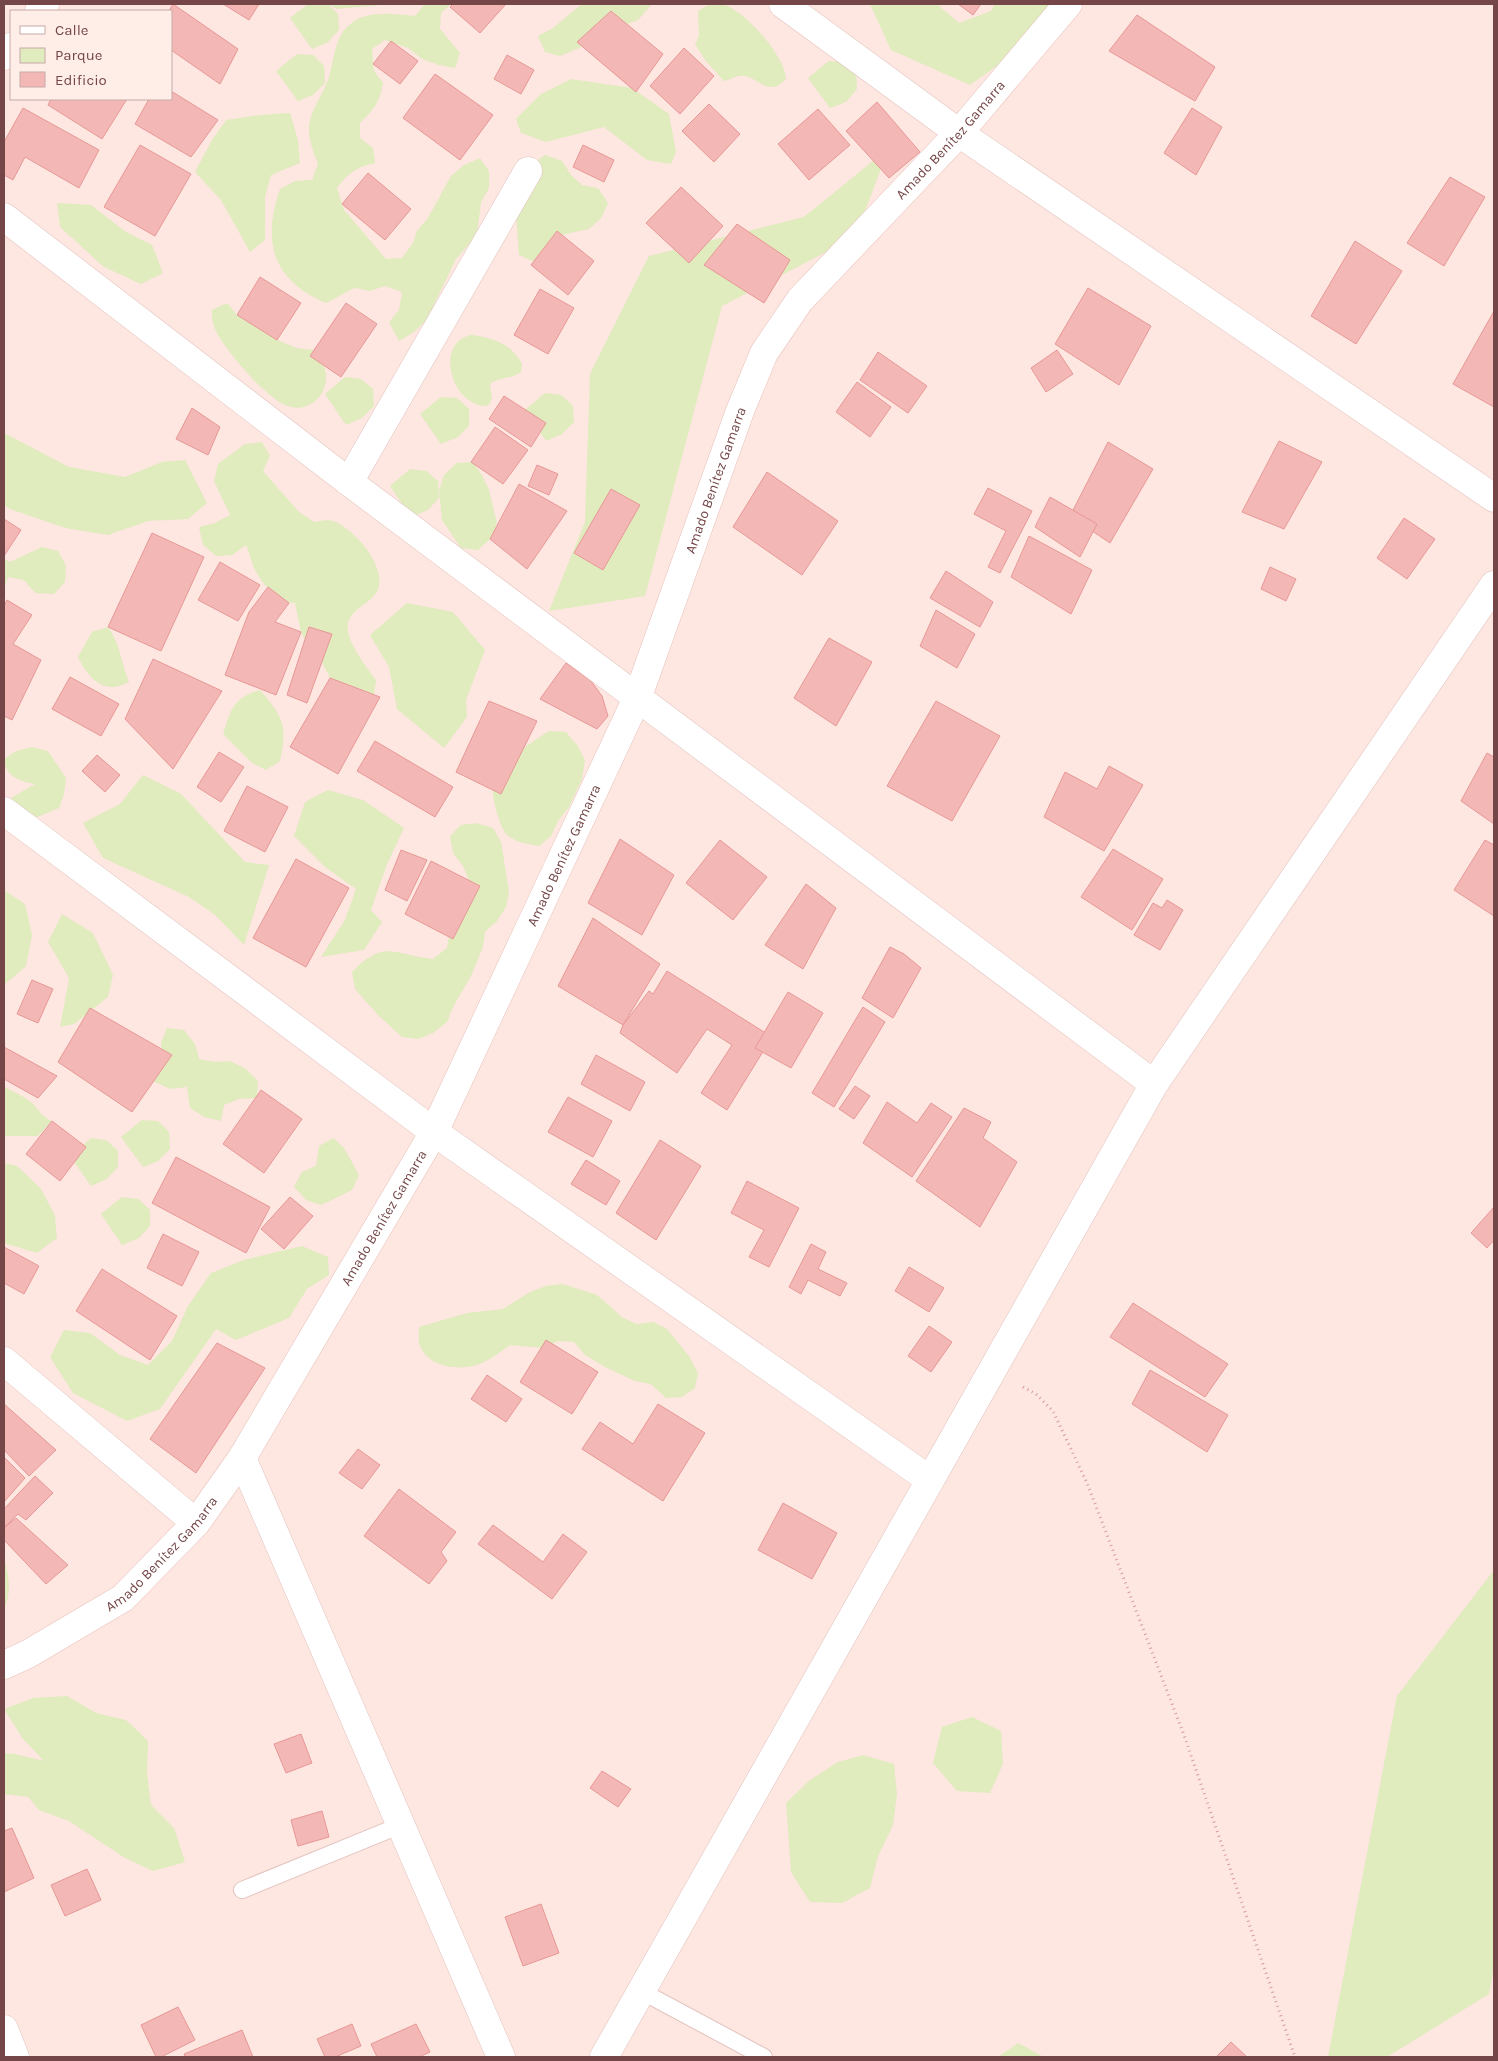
<svg xmlns="http://www.w3.org/2000/svg" width="1498" height="2061" viewBox="0 0 1498 2061" font-family="Karla,sans-serif">
<style>
.green{fill:#e0ebbe}
.building{fill:#f3b8b6;stroke:#e79796}
.lines{fill:none;stroke-linecap:round;stroke-linejoin:round}
.service-casing{stroke:#e3c2bf;stroke-width:18}
.minor-casing{stroke:#e3c2bf;stroke-width:29}
.secondary-casing{stroke:#e9c0bb;stroke-width:29}
.path{stroke:#d89b9a;stroke-width:3;stroke-dasharray:1 4;stroke-linecap:butt}
.service{stroke:#fff;stroke-width:16}
.minor{stroke:#fff;stroke-width:28}
.secondary{stroke:#fff;stroke-width:28}
.labels{text-anchor:middle;dominant-baseline:central;stroke-width:4;stroke-linejoin:round;paint-order:stroke}
.street-label{font-size:14px;fill:#744647;stroke:#ffede7}
</style>
<rect width="100%" height="100%" fill="#fde7e0"/>
<g class="green">
<polygon points="308,4 328,4 338,14 339,30 328,42 312,49 290,18"/>
<polygon points="329,4 394,4 336,9"/>
<path d="M425,4H451L441,13L440,29L460,53L455,68L439,65L422,59L408,48L385,40L372,49L374,71L383,83C380,102 373,111 360,123V138L373,148L375,163C357,167 348,173 337,188L344,210L386,259L402,258L413,243L417,231L428,218L451,176L464,165L480,158L489,171V188L481,202L477,235L456,259L426,321L414,332L399,341L389,322L399,310L402,292L385,286L370,291L354,288L326,303C272,280 262,242 280,189L295,181L312,180L318,163C313,151 308,139 309,126C311,109 322,96 328,80C334,63 334,38 348,26C366,9 393,14 415,16Z"/>
<polygon points="582,4 652,4 638,20 622,26 577,49 560,56 545,52 538,36 553,28"/>
<path d="M710,4C714,4 718,3 722,4C745,10 785,56 786,79C765,100 758,73 739,76C734,77 729,80 724,81L705,60L695,44L699,36L698,11Z"/>
<polygon points="870,4 937,4 959,23 991,11 995,4 1057,4 1043,33 970,85 891,50"/>
<polygon points="297,54 313,55 324,66 325,83 313,95 298,101 276,71"/>
<polygon points="829,61 845,62 856,73 857,89 846,102 830,108 808,78"/>
<polygon points="571,79 632,88 669,114 676,152 671,164 647,160 604,127 546,142 521,133 516,119 541,94"/>
<polygon points="290,113 298,140 300,163 271,175 265,197 265,240 250,252 221,200 195,172 212,140 226,120 260,115"/>
<polygon points="889,148 855,237 722,306 645,596 549,611 585,522 590,374 649,256 804,217"/>
<polygon points="545,155 562,161 571,175 582,185 598,188 608,203 601,218 589,229 556,236 535,262 519,255 516,216 532,164"/>
<polygon points="57,203 91,205 126,232 152,245 163,273 141,284 104,267 60,227"/>
<path d="M227,303L237,315L263,329L277,340L297,348L314,350C317,354 323,360 324,366C332,388 315,412 291,407C269,403 224,349 215,329C212,323 212,316 212,310Z"/>
<path d="M472,335C493,338 512,344 522,364L521,372C510,380 500,376 490,384L492,399L488,406C450,407 434,341 472,335Z"/>
<polygon points="345,377 361,379 373,389 374,406 362,418 346,425 325,394"/>
<polygon points="545,393 561,395 573,406 574,422 562,434 546,441 525,410"/>
<polygon points="441,397 457,398 469,409 469,426 458,437 441,444 420,414"/>
<polygon points="4,433 69,467 125,477 162,462 185,460 207,503 188,519 148,521 108,535 65,528 10,509 4,505"/>
<path d="M262,442L270,456L263,471L299,512L314,522C319,522 327,519 333,521C353,528 384,563 379,586C375,604 353,605 348,623C344,639 367,668 376,680L374,695L341,691L330,678L322,662L310,649L301,632L295,603C281,604 265,587 258,575C252,566 250,554 246,545L232,555L216,556L203,545L199,527L215,523L230,515L214,481L218,464L245,444Z"/>
<polygon points="473,462 482,475 489,490 497,524 490,539 478,550 461,548 442,520 439,491 444,475 457,463"/>
<polygon points="410,469 426,471 438,481 439,498 428,510 411,517 390,486"/>
<polygon points="42,547 58,551 66,566 65,582 54,594 35,593 24,580 8,577 4,589 4,559 10,562"/>
<polygon points="407,603 453,612 485,650 466,700 467,717 444,748 397,709 389,667 370,635"/>
<path d="M108,627C121,646 121,662 129,682C125,684 118,687 113,687C95,687 85,671 78,657L92,632Z"/>
<path d="M260,690C283,717 288,725 280,761L266,770L252,763L223,734C232,708 232,699 260,690Z"/>
<path d="M549,731L566,732L577,745L585,760L582,779L569,807L558,821L551,836L539,846C528,844 516,843 507,835C499,827 489,788 493,777C498,764 537,739 549,731Z"/>
<path d="M32,747L48,751L66,778L64,794L59,808L28,821L8,800L35,784C21,782 5,776 4,759L16,751Z"/>
<polygon points="143,775 181,794 245,862 269,865 244,945 215,915 189,897 103,858 83,823 120,804"/>
<polygon points="328,790 363,800 404,828 387,864 371,910 382,922 364,950 321,957 345,920 356,889 325,867 294,836 305,802"/>
<path d="M476,823L493,828L501,842L509,892L506,907L497,921L485,932L483,947L470,978L454,1005L447,1022L433,1033L418,1039L402,1037L378,1015L355,989L352,972C385,938 394,955 433,959L447,948L450,930L469,881L463,866L453,853L450,836L461,825Z"/>
<polygon points="4,890 25,904 32,935 26,966 4,985"/>
<polygon points="62,914 93,933 113,975 108,997 74,1024 60,1027 69,978 48,942"/>
<polygon points="167,1028 184,1030 195,1044 199,1059 215,1062 230,1061 246,1069 258,1081 257,1098 239,1099 224,1105 221,1121 204,1117 190,1108 187,1087 170,1089 155,1082 139,1081 162,1058 161,1043"/>
<path d="M6,1088C16,1093 26,1097 34,1105C40,1112 43,1117 52,1121L38,1136H4V1090Z"/>
<polygon points="142,1120 158,1121 169,1132 170,1149 158,1161 143,1167 121,1137"/>
<polygon points="91,1138 106,1140 118,1151 118,1167 107,1179 91,1186 70,1156"/>
<polygon points="333,1138 344,1148 359,1175 352,1190 321,1205 306,1200 294,1187 302,1172 316,1166 319,1146"/>
<polygon points="4,1163 17,1166 41,1189 55,1216 57,1238 37,1253 4,1243"/>
<polygon points="122,1197 138,1199 150,1210 150,1226 139,1238 122,1245 101,1214"/>
<polygon points="302,1246 328,1257 329,1275 307,1289 289,1318 236,1340 216,1329 160,1409 127,1421 73,1393 50,1357 64,1330 90,1333 120,1355 148,1365 172,1341 188,1306 211,1273 244,1260"/>
<path d="M563,1284L597,1295L623,1318L637,1324L653,1322L667,1329L689,1356L698,1373L695,1388L682,1397L666,1398L651,1384L635,1381L605,1367L585,1355L574,1342L558,1341L543,1348L510,1345C501,1351 493,1358 484,1362C465,1372 429,1369 420,1346C418,1341 419,1332 419,1327L467,1313L503,1309L530,1292L546,1286Z"/>
<path d="M4,1559C9,1575 12,1593 4,1609Z"/>
<polygon points="1494,1570 1494,1966 1489,1994 1387,2057 1328,2057 1397,1696"/>
<polygon points="67,1696 96,1713 126,1720 148,1741 147,1773 151,1805 174,1828 185,1862 153,1871 125,1858 69,1821 39,1810 28,1797 4,1794 4,1753 15,1754 44,1761 23,1739 4,1709 33,1698"/>
<polygon points="972,1717 1001,1731 1003,1764 990,1793 957,1791 933,1763 942,1727"/>
<polygon points="863,1755 894,1764 897,1794 893,1825 878,1856 870,1888 842,1903 810,1902 791,1872 786,1803 810,1780 838,1762"/>
<polygon points="1018,2043 1044,2057 998,2057"/>
</g>
<g class="building">
<polygon points="173,4 238,49 220,84 171,50 171,11 169,11"/>
<polygon points="223,4 259,4 249,20"/>
<polygon points="453,4 506,4 480,33 450,7"/>
<polygon points="958,4 981,4 973,15"/>
<polygon points="611,11 663,54 636,92 577,42"/>
<polygon points="1137,15 1215,67 1195,101 1109,51"/>
<polygon points="391,41 418,61 400,84 373,64"/>
<polygon points="684,48 714,76 680,114 650,86"/>
<polygon points="507,55 534,70 521,94 494,79"/>
<polygon points="435,74 493,115 460,160 403,118"/>
<polygon points="171,91 218,120 191,157 135,124 149,99 171,99"/>
<polygon points="51,99 127,99 102,139 48,105"/>
<polygon points="877,102 920,152 889,178 846,131"/>
<polygon points="709,104 740,134 714,162 682,131"/>
<polygon points="23,108 99,150 79,188 25,157 13,180 4,175 4,142"/>
<polygon points="1192,108 1222,127 1196,175 1164,153"/>
<polygon points="818,109 850,145 809,180 778,144"/>
<polygon points="140,145 191,174 155,236 104,207"/>
<polygon points="583,145 614,160 604,182 573,167"/>
<polygon points="368,173 411,209 385,240 342,204"/>
<polygon points="1450,177 1485,197 1444,266 1407,243"/>
<polygon points="681,187 723,226 689,263 646,223"/>
<polygon points="737,224 790,260 764,303 704,265"/>
<polygon points="557,231 594,261 568,295 531,265"/>
<polygon points="1355,241 1402,271 1356,344 1311,316"/>
<polygon points="260,277 301,303 277,340 237,315"/>
<polygon points="1088,288 1151,326 1119,385 1055,344"/>
<polygon points="540,289 574,308 548,354 514,335"/>
<polygon points="346,303 377,324 341,377 310,356"/>
<polygon points="1494,311 1494,407 1453,384"/>
<polygon points="1057,350 1073,374 1046,392 1031,368"/>
<polygon points="878,352 927,386 908,413 860,380"/>
<polygon points="857,382 891,407 870,437 836,412"/>
<polygon points="504,396 546,423 531,447 489,419"/>
<polygon points="192,408 220,427 208,455 176,439"/>
<polygon points="495,427 528,450 503,484 471,462"/>
<polygon points="1279,441 1322,462 1284,529 1242,512"/>
<polygon points="1108,442 1153,469 1110,543 1070,516"/>
<polygon points="537,465 558,474 549,495 528,486"/>
<polygon points="767,472 838,521 802,575 733,527"/>
<polygon points="519,484 567,511 527,569 490,539"/>
<polygon points="988,488 1032,511 1000,573 988,567 1006,531 974,514"/>
<polygon points="611,489 640,505 603,570 574,553"/>
<polygon points="1050,497 1097,524 1080,557 1035,527"/>
<polygon points="1404,518 1435,539 1407,579 1377,558"/>
<polygon points="4,519 21,530 4,556"/>
<polygon points="152,533 204,557 161,651 108,627"/>
<polygon points="1029,536 1092,570 1071,614 1011,577"/>
<polygon points="220,562 260,585 238,621 198,600"/>
<polygon points="1270,567 1296,579 1286,601 1261,589"/>
<polygon points="946,571 993,602 980,627 930,598"/>
<polygon points="268,587 289,603 275,622 301,632 276,695 225,675 249,612"/>
<polygon points="7,600 32,615 13,644 41,660 12,720 4,716 4,606"/>
<polygon points="936,610 975,634 957,668 920,646"/>
<polygon points="309,627 332,634 307,703 287,695"/>
<polygon points="829,638 872,662 836,726 794,698"/>
<polygon points="153,659 222,691 173,769 125,719"/>
<polygon points="566,663 591,681 602,696 608,716 597,729 540,699"/>
<polygon points="70,677 119,704 101,736 52,709"/>
<polygon points="330,678 380,697 338,774 290,747"/>
<polygon points="489,701 537,721 501,794 456,772"/>
<polygon points="936,701 1000,736 952,821 887,786"/>
<polygon points="375,741 453,787 435,817 357,771"/>
<polygon points="219,752 244,767 221,802 197,787"/>
<polygon points="1487,753 1494,757 1494,824 1461,801"/>
<polygon points="97,755 120,775 105,792 82,771"/>
<polygon points="1109,766 1143,785 1104,851 1044,817 1065,772 1097,789"/>
<polygon points="247,786 288,807 265,852 224,831"/>
<polygon points="620,839 674,875 642,935 588,903"/>
<polygon points="720,840 767,877 733,920 686,883"/>
<polygon points="1485,840 1494,845 1494,916 1454,890"/>
<polygon points="1113,849 1163,879 1132,930 1081,897"/>
<polygon points="401,850 427,860 407,901 385,890"/>
<polygon points="296,859 349,888 306,967 253,938"/>
<polygon points="431,861 480,886 453,939 405,914"/>
<polygon points="806,884 836,908 803,969 765,945"/>
<polygon points="1167,900 1183,910 1160,950 1134,935 1153,903 1162,908"/>
<polygon points="593,918 660,964 623,1025 558,986"/>
<polygon points="890,947 904,954 921,968 893,1018 862,998"/>
<polygon points="667,971 772,1037 727,1110 701,1093 732,1045 707,1029 677,1073 620,1033 623,1025 649,991 653,994"/>
<polygon points="32,980 53,989 38,1023 17,1014"/>
<polygon points="788,992 823,1013 791,1068 755,1048"/>
<polygon points="863,1007 885,1022 834,1107 812,1093"/>
<polygon points="90,1008 172,1055 132,1112 58,1062"/>
<polygon points="4,1047 57,1076 38,1098 4,1079"/>
<polygon points="596,1055 645,1082 630,1111 581,1084"/>
<polygon points="855,1086 870,1096 854,1119 839,1109"/>
<polygon points="261,1090 302,1119 264,1173 223,1144"/>
<polygon points="568,1097 612,1121 593,1157 548,1132"/>
<polygon points="887,1102 917,1123 931,1103 952,1117 912,1177 863,1143"/>
<polygon points="964,1108 991,1122 983,1138 1017,1162 980,1227 916,1181"/>
<polygon points="52,1121 86,1147 60,1181 26,1154"/>
<polygon points="660,1140 701,1166 656,1240 616,1213"/>
<polygon points="176,1157 270,1207 246,1253 152,1203"/>
<polygon points="586,1160 620,1181 606,1205 571,1184"/>
<polygon points="747,1181 799,1208 769,1267 749,1257 764,1230 731,1213"/>
<polygon points="290,1197 313,1216 284,1249 261,1229"/>
<polygon points="1494,1207 1494,1240 1487,1248 1471,1233"/>
<polygon points="163,1234 199,1252 182,1286 147,1268"/>
<polygon points="811,1244 826,1252 818,1269 847,1283 840,1296 808,1280 801,1294 789,1287"/>
<polygon points="4,1247 39,1266 24,1294 4,1283"/>
<polygon points="909,1267 944,1288 929,1312 895,1291"/>
<polygon points="102,1269 177,1316 150,1360 76,1311"/>
<polygon points="1133,1303 1228,1364 1205,1397 1110,1337"/>
<polygon points="929,1326 952,1342 931,1372 908,1356"/>
<polygon points="546,1340 598,1372 572,1414 520,1382"/>
<polygon points="217,1343 265,1368 196,1473 150,1439"/>
<polygon points="1150,1370 1228,1415 1207,1452 1132,1404"/>
<polygon points="487,1375 522,1399 506,1422 471,1399"/>
<polygon points="4,1404 56,1450 29,1476 4,1450"/>
<polygon points="658,1404 705,1433 663,1501 582,1449 600,1422 633,1444"/>
<polygon points="358,1449 380,1465 362,1489 339,1473"/>
<polygon points="4,1457 25,1478 4,1502"/>
<polygon points="35,1476 53,1493 26,1520 18,1514 4,1528 4,1509"/>
<polygon points="399,1489 456,1532 441,1552 447,1561 429,1584 364,1536"/>
<polygon points="783,1503 837,1533 812,1579 758,1550"/>
<polygon points="16,1518 68,1565 46,1584 4,1540 4,1528"/>
<polygon points="493,1525 543,1562 563,1534 587,1552 552,1599 478,1544"/>
<polygon points="301,1734 312,1763 286,1773 274,1744"/>
<polygon points="602,1771 631,1789 618,1807 590,1788"/>
<polygon points="322,1811 329,1837 298,1846 291,1820"/>
<polygon points="12,1828 34,1878 4,1892 4,1831"/>
<polygon points="87,1869 101,1900 65,1916 51,1885"/>
<polygon points="541,1904 559,1953 523,1966 505,1917"/>
<polygon points="178,2007 195,2040 161,2057 156,2057 141,2025"/>
<polygon points="352,2024 361,2046 335,2057 325,2057 317,2039"/>
<polygon points="416,2024 430,2052 419,2057 377,2057 371,2044"/>
<polygon points="242,2030 253,2057 185,2057 184,2054"/>
<polygon points="1231,2042 1247,2057 1216,2057"/>
</g>
<g class="lines">
<defs>
<g id="service">
<polyline points="242,1890 401,1825"/>
<polyline points="641,1991 764,2057"/>
</g>
<g id="minor">
<polyline points="783,4 959,133 1494,498"/>
<polyline points="39,11 45,4"/>
<polyline points="4,56 11,47"/>
<polyline points="4,217 349,482 1154,1084"/>
<polyline points="349,482 528,171"/>
<polyline points="4,811 434,1132 930,1480"/>
<polyline points="4,1361 196,1523"/>
<polyline points="242,1458 501,2057"/>
<polyline points="4,2029 15,2057"/>
<polyline points="604,2057 1154,1084 1494,585"/>
</g>
<g id="secondary">
<path id="s1" d="M4,1665L28,1654L123,1598L196,1523L242,1458L434,1132L638,696L740,411L764,353L800,300L959,133L1068,4"/>
</g>
</defs>
<use href="#service" class="service-casing"/>
<use href="#minor" class="minor-casing"/>
<use href="#secondary" class="secondary-casing"/>
<polyline class="path" points="1023,1387 1036,1394 1053,1411 1087,1483 1184,1735 1295,2057"/>
<use href="#service" class="service"/>
<use href="#minor" class="minor"/>
<use href="#secondary" class="secondary"/>
</g>
<g class="labels">
<g class="street-label">
<text stroke="none"><textPath href="#s1" startOffset="1830">Amado Benítez Gamarra</textPath></text>
<text stroke="none"><textPath href="#s1" startOffset="1410">Amado Benítez Gamarra</textPath></text>
<text stroke="none"><textPath href="#s1" startOffset="1005">Amado Benítez Gamarra</textPath></text>
<text stroke="none"><textPath href="#s1" startOffset="600">Amado Benítez Gamarra</textPath></text>
<text stroke="none"><textPath href="#s1" startOffset="195">Amado Benítez Gamarra</textPath></text>
</g>
</g>
<rect width="1498" height="2061" fill="none" stroke="#744647" stroke-width="10"/>
<rect x="10" y="10" width="162" height="90" fill="#ffede7" stroke="#c7aaa7"/>
<rect x="20" y="26" width="25" height="8" fill="#ffffff" stroke="#c7aaa7"/>
<text x="55" y="35" font-size="15" fill="#744647">Calle</text>
<rect x="20" y="48" width="25" height="15" fill="#e0ebbe" stroke="#c7aaa7"/>
<text x="55" y="60" font-size="15" fill="#744647">Parque</text>
<rect x="20" y="72" width="25" height="15" fill="#f3b8b6" stroke="#c7aaa7"/>
<text x="55" y="85" font-size="15" fill="#744647">Edificio</text>
</svg>
